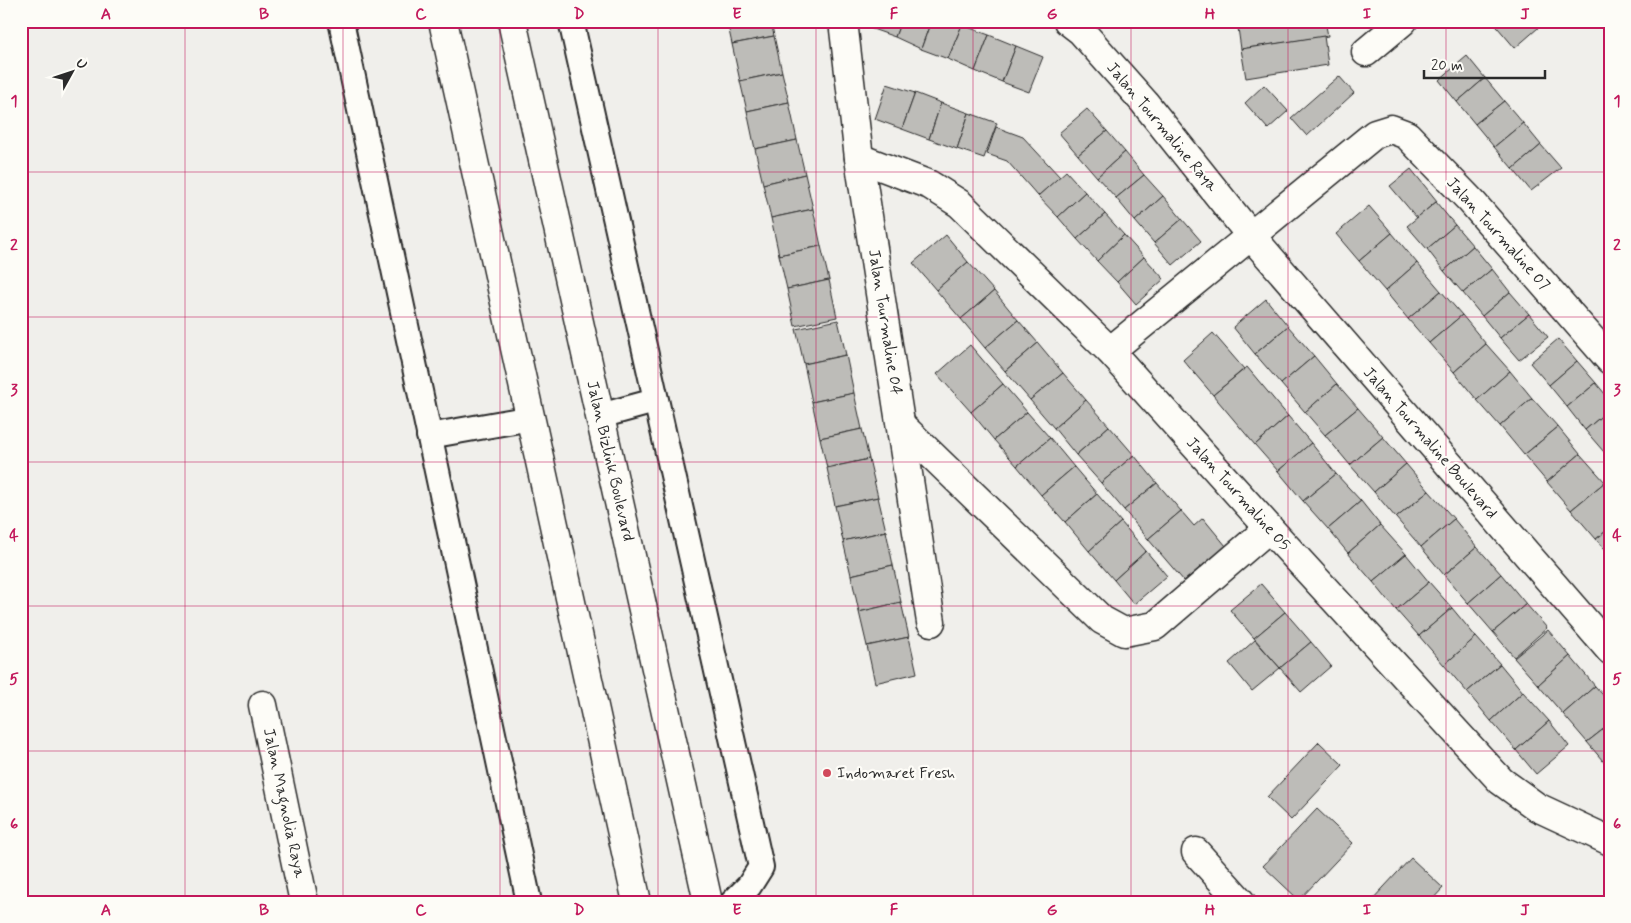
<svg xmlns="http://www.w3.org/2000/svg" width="1631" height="923" viewBox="0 0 1631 923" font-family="Mynerve,sans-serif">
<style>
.building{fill:#bdbcb8;stroke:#2b2b2b}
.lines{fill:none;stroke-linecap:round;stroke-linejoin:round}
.lane-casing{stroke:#2b2b2b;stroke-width:28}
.street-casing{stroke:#2b2b2b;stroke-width:31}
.secondary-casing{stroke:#2b2b2b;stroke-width:31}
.lane{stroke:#fdfcf7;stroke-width:24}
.street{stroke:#fdfcf7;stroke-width:28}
.secondary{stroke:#fdfcf7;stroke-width:28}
.grid{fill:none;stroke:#c2185b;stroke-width:1;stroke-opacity:0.55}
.poi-dot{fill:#d1495b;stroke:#fdfcf7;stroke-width:2}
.labels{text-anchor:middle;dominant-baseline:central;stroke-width:4.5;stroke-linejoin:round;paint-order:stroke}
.street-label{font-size:16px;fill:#2b2b2b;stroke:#fdfcf7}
.poi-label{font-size:16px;fill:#2b2b2b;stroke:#fdfcf7;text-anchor:start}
.neatline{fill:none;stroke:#c2185b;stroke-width:2}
.grid-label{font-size:16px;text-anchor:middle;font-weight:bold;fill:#c2185b}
</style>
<rect width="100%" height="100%" fill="#f0efeb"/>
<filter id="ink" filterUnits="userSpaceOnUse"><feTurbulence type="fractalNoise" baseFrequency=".02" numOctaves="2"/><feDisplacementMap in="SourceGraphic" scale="10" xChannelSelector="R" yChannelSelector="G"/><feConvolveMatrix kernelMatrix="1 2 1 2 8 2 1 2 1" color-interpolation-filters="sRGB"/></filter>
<g filter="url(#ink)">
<g class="building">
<polygon points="727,21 771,21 774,36 732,44"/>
<polygon points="870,21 901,21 895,37 867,27"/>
<polygon points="901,21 931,21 921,49 895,37"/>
<polygon points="931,21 953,21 962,25 948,59 921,49"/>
<polygon points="1237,21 1325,21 1328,36 1241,49"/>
<polygon points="1492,21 1546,21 1515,48"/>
<polygon points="962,25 989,35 975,71 948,59"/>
<polygon points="989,35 1016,46 1002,82 975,71"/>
<polygon points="774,36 782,72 740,81 732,44"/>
<polygon points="1324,36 1328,65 1246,78 1241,49"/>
<polygon points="1016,46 1043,57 1029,92 1002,82"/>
<polygon points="1467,56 1485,78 1457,102 1439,80"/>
<polygon points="782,72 789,102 747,111 740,81"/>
<polygon points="1339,76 1354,93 1307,136 1291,118"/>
<polygon points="1485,78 1504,101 1475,124 1457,102"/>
<polygon points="887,84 915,93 902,129 875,119"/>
<polygon points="1264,85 1288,111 1268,129 1245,103"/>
<polygon points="915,93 941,103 929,139 902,129"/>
<polygon points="1504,101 1523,123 1494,147 1475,124"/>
<polygon points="789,102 797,140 755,149 747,111"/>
<polygon points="941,103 969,113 957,149 929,139"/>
<polygon points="1087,109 1107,131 1078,155 1059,133"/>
<polygon points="969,113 997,123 984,158 957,149"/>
<polygon points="1523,123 1541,145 1513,169 1494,147"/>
<polygon points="996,127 1023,137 1060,177 1038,196 1007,161 987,154"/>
<polygon points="1107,131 1125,152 1097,177 1078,155"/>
<polygon points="797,140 805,174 763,184 755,149"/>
<polygon points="1541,145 1561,168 1531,191 1513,169"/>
<polygon points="1125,152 1144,175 1116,198 1097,177"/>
<polygon points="1411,169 1437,201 1417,218 1390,186"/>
<polygon points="1066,171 1085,192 1058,217 1038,196"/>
<polygon points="805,174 813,209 771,218 763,184"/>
<polygon points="1144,175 1163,196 1135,221 1116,198"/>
<polygon points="1085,192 1105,214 1077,239 1058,217"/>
<polygon points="1163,196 1182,219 1154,243 1135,221"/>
<polygon points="1436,202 1455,225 1427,249 1407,226"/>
<polygon points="1369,206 1392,233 1359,261 1336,234"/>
<polygon points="813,209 821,246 779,255 771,218"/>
<polygon points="1105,214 1124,235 1097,261 1077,239"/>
<polygon points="1182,219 1201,241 1173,265 1154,243"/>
<polygon points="1455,225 1473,246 1444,271 1427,249"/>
<polygon points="1392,233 1417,263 1385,291 1359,261"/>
<polygon points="946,235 968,262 936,290 913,263"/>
<polygon points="1124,235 1144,257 1117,282 1097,261"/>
<polygon points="821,246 829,280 787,289 779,255"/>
<polygon points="1473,246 1492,269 1463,293 1444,271"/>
<polygon points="1144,257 1164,279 1136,304 1117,282"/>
<polygon points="968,262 994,291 961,319 936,290"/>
<polygon points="1417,263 1441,291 1408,319 1385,291"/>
<polygon points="1492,269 1510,292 1482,316 1463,293"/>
<polygon points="829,280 837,317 795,326 787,289"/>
<polygon points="994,291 1018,320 985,348 961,319"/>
<polygon points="1441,291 1462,315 1429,343 1408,319"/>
<polygon points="1510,292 1529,314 1500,338 1482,316"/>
<polygon points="1266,299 1288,326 1255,354 1233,327"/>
<polygon points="1529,314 1548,337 1519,360 1500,338"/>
<polygon points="1462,315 1486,344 1454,372 1429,343"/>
<polygon points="838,320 846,355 804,364 796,329"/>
<polygon points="1018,320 1038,343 1005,371 985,348"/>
<polygon points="1288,326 1314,356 1281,384 1255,354"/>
<polygon points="1213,333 1244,369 1213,395 1183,360"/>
<polygon points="1558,339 1577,361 1549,385 1530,363"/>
<polygon points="1038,343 1063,373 1030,400 1005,371"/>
<polygon points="1486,344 1510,371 1477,400 1454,372"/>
<polygon points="970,345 1003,384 971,412 937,374"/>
<polygon points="846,355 854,393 812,402 804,364"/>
<polygon points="1314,356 1337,384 1305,412 1281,384"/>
<polygon points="1577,361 1596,383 1567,407 1549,385"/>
<polygon points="1247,367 1288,416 1255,445 1213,395"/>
<polygon points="1510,371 1532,398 1500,426 1477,400"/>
<polygon points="1063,373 1086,400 1054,428 1030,400"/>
<polygon points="1596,383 1610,400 1610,409 1585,430 1567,407"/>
<polygon points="1003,384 1027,412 994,440 971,412"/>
<polygon points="1337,384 1358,408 1325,435 1305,412"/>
<polygon points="854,393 862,429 820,438 812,402"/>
<polygon points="1532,398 1558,427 1524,455 1500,426"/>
<polygon points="1086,400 1109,426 1076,455 1054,428"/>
<polygon points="1358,408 1383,437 1350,465 1325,435"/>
<polygon points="1610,409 1610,448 1604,452 1585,430"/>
<polygon points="1027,412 1050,438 1017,466 994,440"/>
<polygon points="1288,416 1311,443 1278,471 1255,445"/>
<polygon points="1109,426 1134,455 1101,483 1076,455"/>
<polygon points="1558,427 1580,454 1547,482 1524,455"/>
<polygon points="862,429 869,459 827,468 820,438"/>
<polygon points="1383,437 1406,464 1374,492 1350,465"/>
<polygon points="1050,438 1074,467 1041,495 1017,466"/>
<polygon points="1311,443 1336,474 1303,501 1278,471"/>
<polygon points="1580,454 1605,482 1571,510 1547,482"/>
<polygon points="1134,455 1157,483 1124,510 1101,483"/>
<polygon points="869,459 878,497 835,506 827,468"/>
<polygon points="1406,464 1429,491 1396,518 1374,492"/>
<polygon points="1074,467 1097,494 1065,522 1041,495"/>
<polygon points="1336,474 1361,501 1328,529 1303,501"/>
<polygon points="1605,482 1610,488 1610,528 1596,539 1571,510"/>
<polygon points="1157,483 1181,511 1148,539 1124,510"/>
<polygon points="1429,491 1454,519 1421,547 1396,518"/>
<polygon points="1097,494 1121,522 1089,551 1065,522"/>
<polygon points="878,497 886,531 843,541 835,506"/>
<polygon points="1361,501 1380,525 1348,553 1328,529"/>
<polygon points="1181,511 1194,526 1203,518 1226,546 1184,581 1148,539"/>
<polygon points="1454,519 1477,547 1444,575 1421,547"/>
<polygon points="1121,522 1146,551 1114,580 1089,551"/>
<polygon points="1380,525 1406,554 1373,582 1348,553"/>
<polygon points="1610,528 1610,555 1596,539"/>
<polygon points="886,531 893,565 851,575 843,541"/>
<polygon points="1477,547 1501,574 1468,603 1444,575"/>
<polygon points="1146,551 1167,576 1134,604 1114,580"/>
<polygon points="1406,554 1429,582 1396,610 1373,582"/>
<polygon points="893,565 901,602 859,612 851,575"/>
<polygon points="1501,574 1526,604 1493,632 1468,603"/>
<polygon points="1429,582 1452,608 1419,636 1396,610"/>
<polygon points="1261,584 1285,612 1254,638 1230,610"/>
<polygon points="901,602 909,637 867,646 859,612"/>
<polygon points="1526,604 1547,628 1514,657 1493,632"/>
<polygon points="1452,608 1476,637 1444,665 1419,636"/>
<polygon points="1285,612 1311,642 1280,668 1254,638"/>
<polygon points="1548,630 1570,656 1538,685 1514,658"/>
<polygon points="909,637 917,673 875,683 867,646"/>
<polygon points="1476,637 1500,664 1467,692 1444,665"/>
<polygon points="1255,640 1280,668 1252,691 1229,663"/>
<polygon points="1311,642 1331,666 1301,692 1280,668"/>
<polygon points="1570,656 1595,686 1563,714 1538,685"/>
<polygon points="1500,664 1523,692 1491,721 1467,692"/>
<polygon points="1595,686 1610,703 1610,724 1587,742 1563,714"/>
<polygon points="1523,692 1549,721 1516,750 1491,721"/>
<polygon points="1549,721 1569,746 1536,774 1516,750"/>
<polygon points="1610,724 1610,765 1608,767 1587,742"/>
<polygon points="1319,742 1343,765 1291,820 1267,797"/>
<polygon points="1317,809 1353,843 1299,900 1263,866"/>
<polygon points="1411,858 1443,888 1430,902 1370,902"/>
</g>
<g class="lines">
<defs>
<g id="lane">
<polyline points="341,21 529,902"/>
<polyline points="571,21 761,867 749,886 733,902"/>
<polyline points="600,416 655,401"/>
<polyline points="429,436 531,418"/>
</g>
<g id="street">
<polyline points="843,21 859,158 931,622"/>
<polyline points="1068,21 1081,31 1144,102 1251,236 1610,650"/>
<polyline points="1366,52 1403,21"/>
<polyline points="859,158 930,185 960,204 1110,351 1269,528 1501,781 1537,807 1610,841"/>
<polyline points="1110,351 1375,134 1391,129 1407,135 1471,201 1610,360"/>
<polyline points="901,425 1102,620 1124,632 1155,626 1269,528"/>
<polyline points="263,705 304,902"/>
<polyline points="1196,852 1241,902"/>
</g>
<g id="secondary">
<polyline points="443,21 637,902"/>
<polyline points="512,21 708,902"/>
</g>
</defs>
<use href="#lane" class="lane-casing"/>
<use href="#street" class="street-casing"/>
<use href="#secondary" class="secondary-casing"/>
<use href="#lane" class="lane"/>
<use href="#street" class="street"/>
<use href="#secondary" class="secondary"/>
</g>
</g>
<path class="grid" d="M185,21V902M343,21V902M500,21V902M658,21V902M816,21V902M973,21V902M1131,21V902M1288,21V902M1446,21V902M21,172H1610M21,317H1610M21,462H1610M21,606H1610M21,751H1610"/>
<circle class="poi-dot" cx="827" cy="773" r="5"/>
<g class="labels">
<g class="street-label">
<text transform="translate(1162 127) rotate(50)">Jalan Tourmaline Raya</text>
<text transform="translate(1498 234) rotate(48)">Jalan Tourmaline 07</text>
<text transform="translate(885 322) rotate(81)">Jalan Tourmaline 04</text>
<text transform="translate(1430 443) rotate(49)">Jalan Tourmaline Boulevard</text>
<text transform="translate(610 461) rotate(77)">Jalan Bizlink Boulevard</text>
<text transform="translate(1238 494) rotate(48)">Jalan Tourmaline 05</text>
<text transform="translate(284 803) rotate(78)">Jalan Magnolia Raya</text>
</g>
<g class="poi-label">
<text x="837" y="773">Indomaret Fresh</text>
</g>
</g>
<rect width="1631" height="923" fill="none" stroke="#fdfcf7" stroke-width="55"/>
<g transform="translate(72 72) rotate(50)" stroke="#fdfcf7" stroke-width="4" paint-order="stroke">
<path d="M0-4L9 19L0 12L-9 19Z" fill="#2b2b2b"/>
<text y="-8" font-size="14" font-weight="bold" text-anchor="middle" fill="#2b2b2b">U</text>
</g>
<path d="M1424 70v8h121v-8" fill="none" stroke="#2b2b2b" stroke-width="2.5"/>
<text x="1431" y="70" font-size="15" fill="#2b2b2b" stroke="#fdfcf7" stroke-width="4" paint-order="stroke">20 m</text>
<rect x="28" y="28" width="1576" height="868" class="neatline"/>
<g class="grid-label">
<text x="106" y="19">A</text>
<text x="264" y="19">B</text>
<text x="421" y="19">C</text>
<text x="579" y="19">D</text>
<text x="737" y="19">E</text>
<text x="894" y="19">F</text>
<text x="1052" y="19">G</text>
<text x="1210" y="19">H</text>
<text x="1367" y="19">I</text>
<text x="1525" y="19">J</text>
<text x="14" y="106">1</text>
<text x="1617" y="106">1</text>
<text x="14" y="250">2</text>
<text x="1617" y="250">2</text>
<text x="14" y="395">3</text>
<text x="1617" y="395">3</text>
<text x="14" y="540">4</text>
<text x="1617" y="540">4</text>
<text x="14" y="684">5</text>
<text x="1617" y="684">5</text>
<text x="14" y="829">6</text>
<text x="1617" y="829">6</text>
<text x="106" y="915">A</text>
<text x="264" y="915">B</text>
<text x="421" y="915">C</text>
<text x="579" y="915">D</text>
<text x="737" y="915">E</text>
<text x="894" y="915">F</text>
<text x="1052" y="915">G</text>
<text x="1210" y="915">H</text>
<text x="1367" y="915">I</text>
<text x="1525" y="915">J</text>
</g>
</svg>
